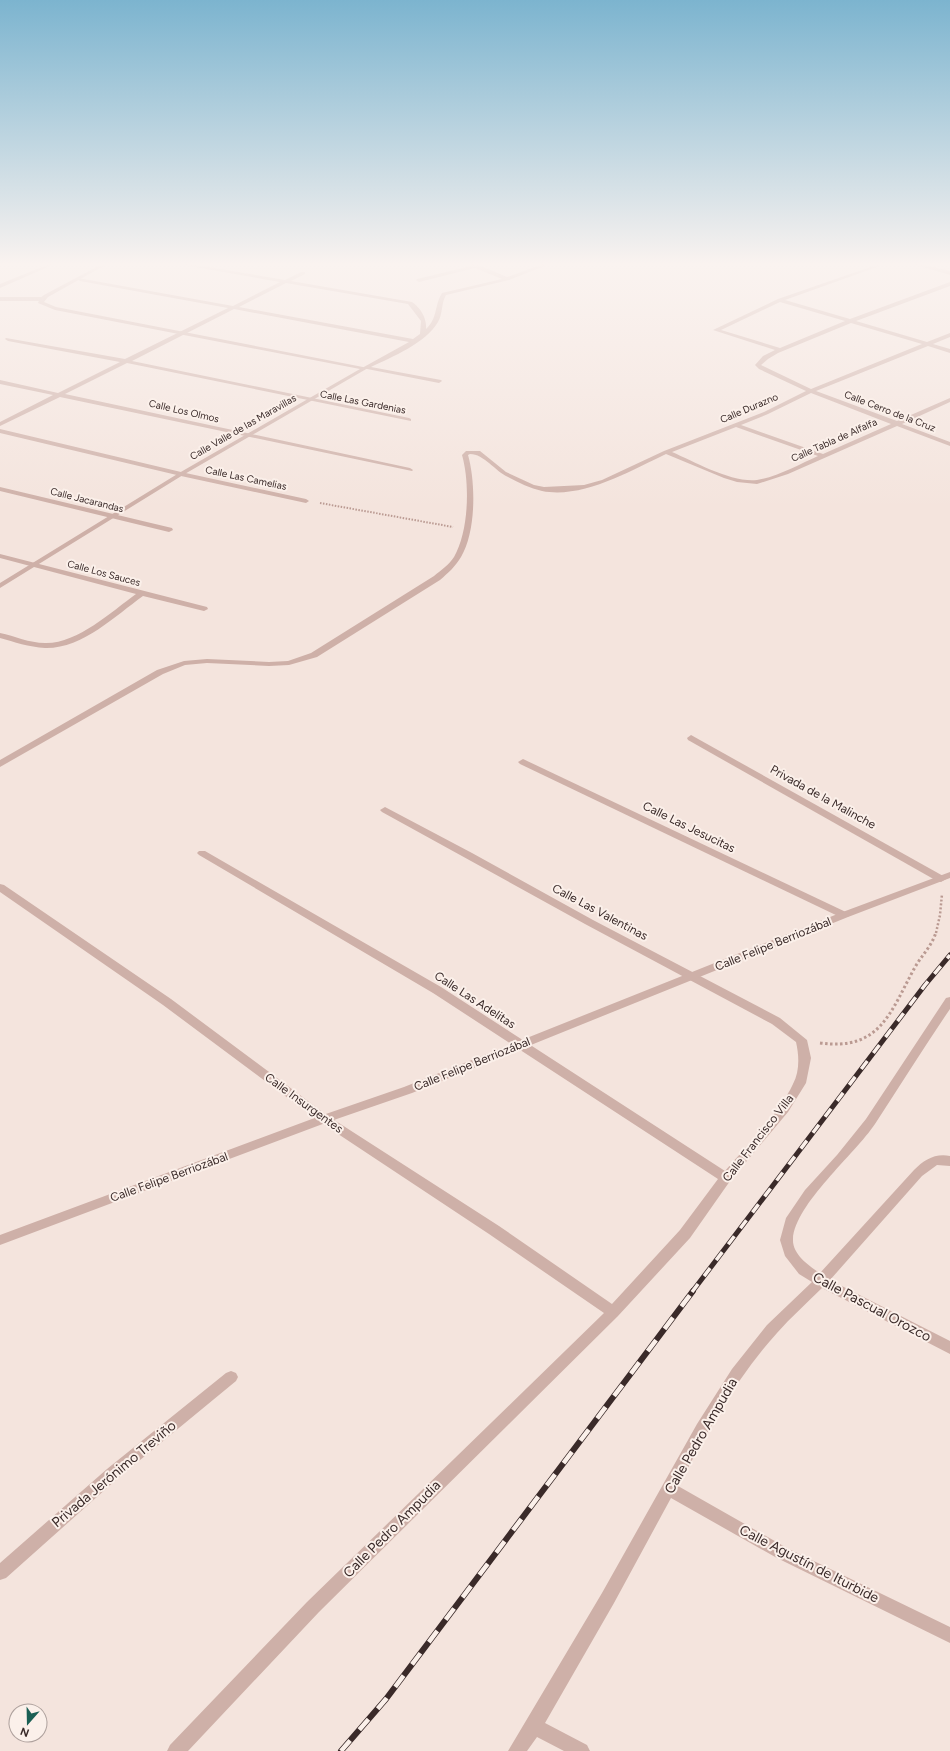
<svg xmlns="http://www.w3.org/2000/svg" width="950" height="1751" viewBox="0 0 950 1751" font-family="Figtree,sans-serif">
<style>
.lines{fill:none;stroke-linecap:round;stroke-linejoin:round}
.path-far2{stroke:#ba9a92;stroke-width:2;stroke-dasharray:1.5 1.5;stroke-linecap:butt}
.path-far1{stroke:#ba9a92;stroke-width:2.5;stroke-dasharray:2 2;stroke-linecap:butt}
.path{stroke:#ba9a92;stroke-width:3;stroke-dasharray:2.5 2.5;stroke-linecap:butt}
.minor{fill:#ceb0a8;fill-rule:evenodd}
.tertiary{fill:#ceb0a8;fill-rule:evenodd}
.rail-far1-casing{stroke:#3a2a29;stroke-width:5}
.rail-casing{stroke:#3a2a29;stroke-width:6}
.rail-far1{stroke:#fbf0ea;stroke-width:3.5;stroke-dasharray:10;stroke-linecap:butt}
.rail{stroke:#fbf0ea;stroke-width:4.5;stroke-dasharray:14;stroke-linecap:butt}
.labels{text-anchor:middle;dominant-baseline:central;stroke-width:4;stroke-linejoin:round;paint-order:stroke}
.far-street-label{font-size:10px;fill:#3a2a29;stroke:#fbf0ea}
.street-label{font-size:12px;fill:#3a2a29;stroke:#fbf0ea}
.near-street-label{font-size:14px;fill:#3a2a29;stroke:#fbf0ea}
</style>
<rect width="100%" height="100%" fill="#f4e4dd"/>
<g class="lines">
<polyline class="path-far2" points="320,503 453,527"/>
<polyline class="path-far1" points="936,933 940,915 942,894"/>
<path class="path" d="M820,1043C880,1051 890,1013 914,969C921,956 932,946 936,932"/>
<g class="minor">
<polygon points="52,263 57,263 0,288 0,284"/>
<path d="M176,263H185L285,280L301,272H305V274L291,281L412,302C421,308 427,319 426,329C438,318 434,306 442,293L502,279L475,268L419,282L416,280L417,279L471,266L468,264L469,263L479,265L507,277L546,263H552L509,280L446,295C441,303 443,314 438,322C426,343 392,357 371,367L441,380L442,381L439,383L362,368L409,342L234,309L132,361L409,418L411,419V421L127,363L65,394L410,468L413,470L412,471L60,397L0,426V422L53,395L0,384V380L58,393L120,362L8,341L5,339L6,338L125,359L228,308L80,281L77,279L78,278L233,306L280,282L178,264ZM286,283L408,304L421,321L420,334L413,339L239,307Z"/>
<path d="M882,263H888L785,300L850,319L950,282V286L856,321L927,342L950,333V337L933,344L950,349V353L928,346L816,391L897,421L950,398V402L902,424L950,442V446L897,426L788,474L757,484L737,482L724,478L666,454C630,471 583,499 542,491C530,488 519,483 508,477C495,471 484,454 470,454L468,455C476,483 476,532 461,557C455,567 448,573 440,580L317,657L289,665L269,666L207,663L185,665L163,674L0,767V760L157,670L184,661L207,659L269,662L288,661L311,653L434,576C441,570 449,565 454,557C469,531 470,483 462,455L466,451H480L506,472L534,485L544,487L584,485L602,480L664,451L764,412L806,391L759,369L755,365L763,356L775,350L713,330L778,299ZM780,302L845,321L780,348L721,330ZM851,323L922,344L811,389L761,365L768,359L778,353ZM811,393L891,424L823,454L741,425L768,414ZM736,427L818,456C800,464 777,477 757,480C732,483 695,462 672,452Z"/>
<polygon points="909,263 916,263 950,271 950,275"/>
<polygon points="0,297 42,297 45,299 42,301 0,301"/>
<polygon points="0,429 181,472 306,499 309,501 306,503 181,476 0,433"/>
<polygon points="0,487 172,528 173,530 169,532 0,491"/>
<path d="M0,554L207,607L208,609L204,611L143,596C115,616 82,649 45,648C29,647 14,642 0,638V633C15,636 29,643 45,643C77,644 111,612 136,594L0,558Z"/>
<polygon points="691,735 945,877 946,879 941,882 937,881 688,740 687,738"/>
<polygon points="523,759 848,913 849,915 848,917 840,917 520,764 518,762"/>
<path d="M385,807L472,853L593,920L780,1018L807,1040L811,1058L806,1083L788,1112L730,1181L690,1238L618,1316L319,1612L188,1751H167L170,1745L307,1602L604,1313L489,1234L320,1122L163,1005L0,892V884L4,885L171,999L328,1116L499,1226L612,1304L680,1230L718,1179L433,993L199,855L197,853L199,851H205L441,987L725,1171C747,1145 779,1114 793,1084C800,1071 799,1055 796,1042L772,1024L585,924L382,812L380,810Z"/>
<path d="M950,997V1009C924,1047 900,1086 875,1124C855,1154 795,1204 793,1239C792,1254 809,1266 820,1273L914,1170C924,1160 935,1153 950,1156V1166L937,1165L922,1176L830,1280L950,1341V1354L822,1288C807,1303 791,1317 777,1333C736,1378 707,1433 678,1486L787,1548L950,1627V1643L777,1558L671,1498L614,1603L545,1723L587,1745L590,1751H564L537,1737L527,1751H508L602,1593L697,1424L732,1369L767,1325L812,1282L799,1274L785,1256L780,1240L786,1218L805,1190L837,1155L866,1119L946,998Z"/>
<polygon points="231,1371 236,1373 238,1377 236,1381 117,1479 6,1578 0,1580 0,1563 107,1469 226,1373"/>
</g>
<g class="tertiary">
<polygon points="104,263 109,263 48,297 44,302 56,307 368,368 183,475 0,588 0,583 179,473 360,369 55,310 38,303 40,298 44,295"/>
<polygon points="950,872 950,878 848,917 412,1093 328,1122 0,1245 0,1235 320,1116 404,1087 840,913"/>
</g>
<defs>
<polyline id="rail-far1" points="692,1292 925,985 950,955"/>
<polyline id="rail" points="341,1751 386,1699 693,1291"/>
</defs>
<use href="#rail-far1" class="rail-far1-casing"/>
<use href="#rail" class="rail-casing"/>
<use href="#rail-far1" class="rail-far1"/>
<use href="#rail" class="rail"/>
</g>
<linearGradient id="sky" x2="0" y2="1"><stop stop-color="#7cb4cf"/><stop offset="0.52" stop-color="#faf3f0"/><stop offset="1" stop-color="#faf3f0" stop-opacity="0"/></linearGradient>
<rect width="950" height="508" fill="url(#sky)"/>
<g class="labels">
<g class="far-street-label">
<text transform="translate(363 402) rotate(11)">Calle Las Gardenias</text>
<text transform="translate(749 408) rotate(-23)">Calle Durazno</text>
<text transform="translate(184 411) rotate(13)">Calle Los Olmos</text>
<text transform="translate(890 411) rotate(21)">Calle Cerro de la Cruz</text>
<text transform="translate(243 427) rotate(-30)">Calle Valle de las Maravillas</text>
<text transform="translate(834 440) rotate(-24)">Calle Tabla de Alfalfa</text>
<text transform="translate(246 478) rotate(12)">Calle Las Camelias</text>
<text transform="translate(87 500) rotate(14)">Calle Jacarandas</text>
<text transform="translate(104 573) rotate(15)">Calle Los Sauces</text>
</g>
<g class="street-label">
<text transform="translate(823 797) rotate(29)">Privada de la Malinche</text>
<text transform="translate(689 827) rotate(26)">Calle Las Jesucitas</text>
<text transform="translate(600 912) rotate(28)">Calle Las Valentinas</text>
<text transform="translate(773 944) rotate(-22)">Calle Felipe Berriozábal</text>
<text transform="translate(475 1000) rotate(33)">Calle Las Adelitas</text>
<text transform="translate(472 1064) rotate(-22)">Calle Felipe Berriozábal</text>
<text transform="translate(304 1103) rotate(36)">Calle Insurgentes</text>
<text transform="translate(758 1138) rotate(-52)">Calle Francisco Villa</text>
<text transform="translate(169 1177) rotate(-20)">Calle Felipe Berriozábal</text>
</g>
<g class="near-street-label">
<text transform="translate(872 1307) rotate(28)">Calle Pascual Orozco</text>
<text transform="translate(701 1436) rotate(-60)">Calle Pedro Ampudia</text>
<text transform="translate(114 1474) rotate(-40)">Privada Jerónimo Treviño</text>
<text transform="translate(392 1529) rotate(-45)">Calle Pedro Ampudia</text>
<text transform="translate(809 1564) rotate(27)">Calle Agustín de Iturbide</text>
</g>
</g>
<g transform="translate(28 1723) rotate(200)"><circle r="19" fill="#fbf0ea" stroke="#aea19d"/>
<path d="M0-3L7 15L0 10L-7 15Z" fill="#1a5f54"/>
<text y="-6" font-size="11" font-weight="bold" text-anchor="middle" fill="#3a2a29">N</text>
</g>
</svg>
